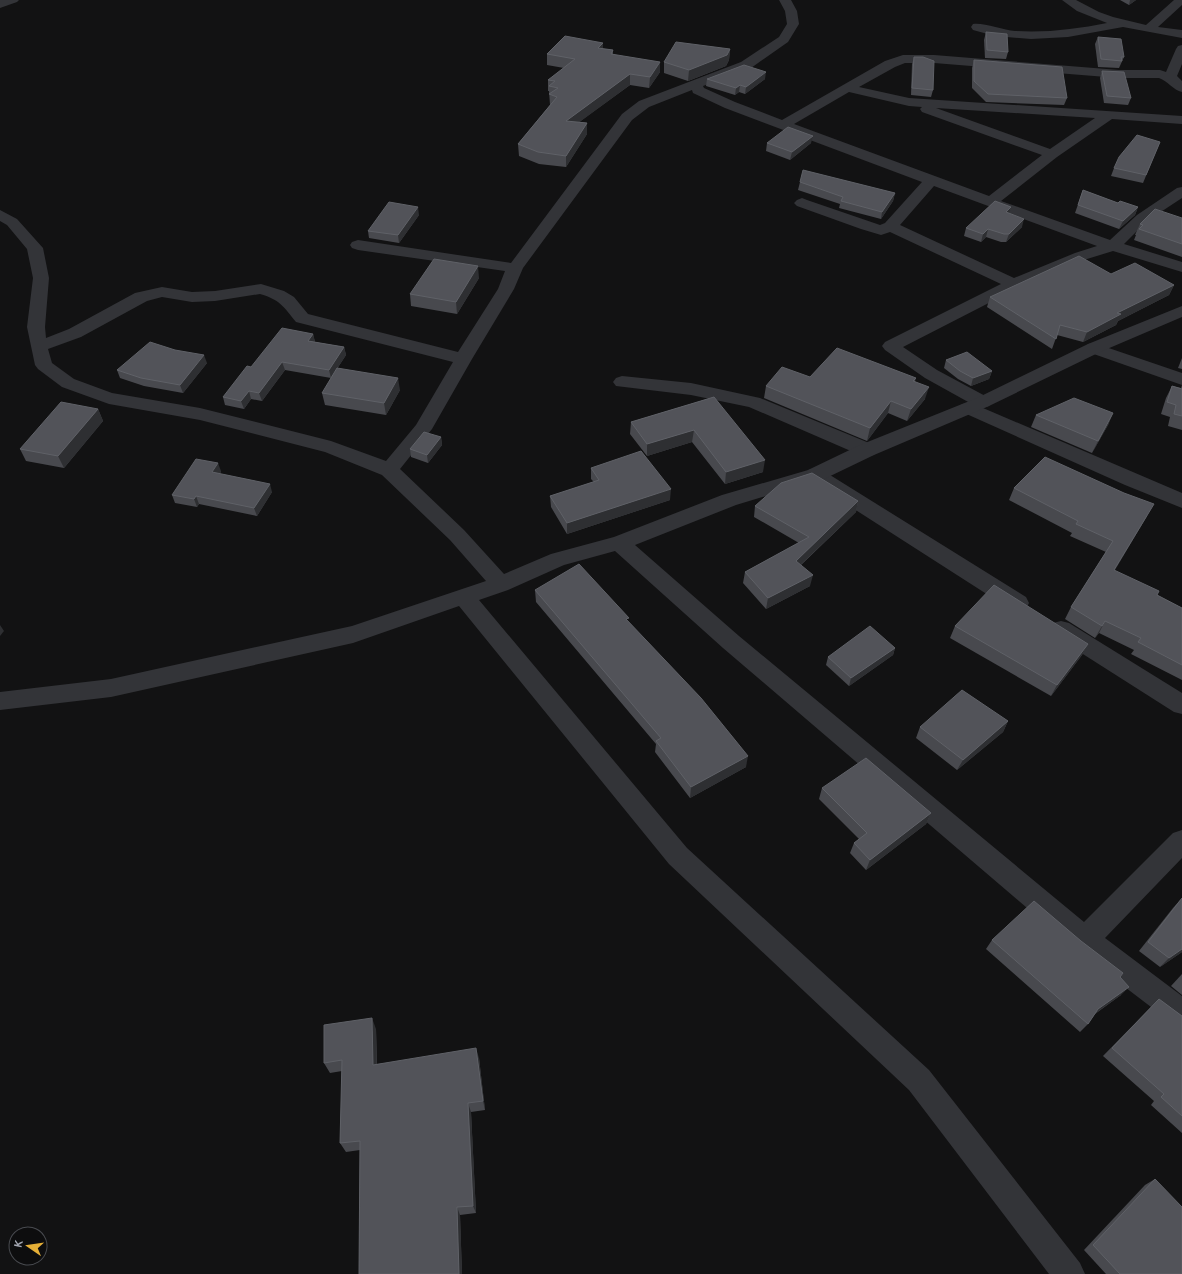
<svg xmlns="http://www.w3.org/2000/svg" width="1182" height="1274" viewBox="0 0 1182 1274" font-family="Ubuntu,sans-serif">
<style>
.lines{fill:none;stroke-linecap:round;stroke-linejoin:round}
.minor{fill:#333438;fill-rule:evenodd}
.tertiary{fill:#333438;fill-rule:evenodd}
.wall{fill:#48494e}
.shaded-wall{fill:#2e2f32}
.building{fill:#525359;stroke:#5f6167}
</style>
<rect width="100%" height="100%" fill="#121213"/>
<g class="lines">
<g class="minor">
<polygon points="0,0 19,0 17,2 0,8"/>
<path d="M779,0H791L797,11L799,24L788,42L751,68L703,86L704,88L735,102L782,120L885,61L903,55H934L1119,70H1160L1166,72L1176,49L1178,46L1182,45V64L1177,76L1182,81V92C1173,90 1168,81 1159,78H1119L934,63H905L895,67L859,87L909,98L1182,116V124L1112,119L1057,157L1001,201L1110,240L1137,215L1177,188L1182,187V198L1147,221L1124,244L1182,262V272L1113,251L1087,259L1020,287L903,347L937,370L989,398L992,402L989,406L983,408L1182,493V508L1125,485L962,412L959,408L962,404L970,403L925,378L885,350L882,346L885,342L1001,284L890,232L881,235L861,229L797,206L794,203L797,200L802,198L807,200L880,225L885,223L922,182L725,108L693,93L692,90L649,107L632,120L523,268L514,289L472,359L432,429L400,469L464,530L504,574L551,554L614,537L722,495L815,468L822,470L1026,597L1029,603L1026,609L1018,611L1010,609L812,482L736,505L635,545L739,636L1084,922L1173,833L1182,830V858L1105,938L1182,996V1027L1172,1023L1075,949L723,648L615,551L564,565L508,590L479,600L687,848L929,1070L1080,1263L1085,1274H1049L909,1090L669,864L459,606L353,643L111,697L0,710V692L111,679L352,626L486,581L450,540L382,475L325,452L200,420L109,404L62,387L38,369L35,365L27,327L33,278L27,249L7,225L0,221V210L17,219L43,248L49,278L45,327L46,338L69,329L135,293L162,287L192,292L215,291L261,284L284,291L294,297L308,314L458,352L498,289L505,271L358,250L352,248L350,245L352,242L358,240L511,263L622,114L639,101L741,62L779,37L787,24L785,11ZM849,92L909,106L922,107L920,109L922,112L1042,155L989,196L794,124ZM936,108L1095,118L1050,149ZM934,186L1097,246L1075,253L1014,278L900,225ZM260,294C279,299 284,307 296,322L453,362L416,425L386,461L331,441L200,408L112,393L74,379L52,363L48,349L81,337L147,301L162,297L192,302L215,301Z"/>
<path d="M1062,0H1076L1099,12L1113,17L1146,25L1174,0H1182V5L1158,27L1182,30V38L1123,27L1068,37L1031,39L995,36L973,30L971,27L973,24C982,22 1003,30 1015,31C1046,33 1077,29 1107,23L1077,11Z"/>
<polygon points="1094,343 1182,373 1182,385 1088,352 1085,348 1088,344"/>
<polygon points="622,376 691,383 760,398 874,445 876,450 874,455 867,456 860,455 749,407 691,395 616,386 613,382 616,378"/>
<polygon points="1061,621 1069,623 1182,693 1182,714 1174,712 1053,635 1050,629 1053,623"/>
</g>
<polygon class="tertiary" points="1182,306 1182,317 1100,352 989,406 874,455 822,480 815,482 808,480 805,475 808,470 860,445 977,398 1088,344"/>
</g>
<g class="wall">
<polygon points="1120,0 1136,0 1129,5"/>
<polygon points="986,32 1008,52 1006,59 985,58 984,40"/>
<polygon points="1098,37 1124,57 1119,68 1098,67 1095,44"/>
<polygon points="603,43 603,49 613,50 613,54 660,72 649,88 630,85 579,122 587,123 587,134 566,167 539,164 519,156 518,144 550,105 549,91 548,91 548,80 564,68 547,65 547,54"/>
<polygon points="730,49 729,60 726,66 688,81 664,73 664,62"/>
<polygon points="914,57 933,90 931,97 911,95 912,64"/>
<polygon points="974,60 1067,98 1064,105 986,102 972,88 972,68"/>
<polygon points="1102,71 1131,98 1128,105 1104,103 1100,78"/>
<polygon points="707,79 765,79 745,94 739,92 735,95 706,86"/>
<polygon points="1160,142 1143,183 1111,176 1114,168"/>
<polygon points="767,143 811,143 790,160 766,151"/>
<polygon points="800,182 895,193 893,201 881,219 839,208 840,204 798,190"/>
<polygon points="1083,190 1118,203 1138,207 1135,215 1119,229 1075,213"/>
<polygon points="1011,207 1009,214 1022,227 1006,242 1001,242 986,237 981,242 964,236 966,228"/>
<polygon points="419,215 399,243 369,238 368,231"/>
<polygon points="1182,218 1182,257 1134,240 1136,235 1135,235 1140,224"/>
<polygon points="1111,274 1174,285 1169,295 1118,321 1116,325 1083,342 1057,335 1052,349 987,307 990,297"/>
<polygon points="479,278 457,314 411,306 410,294"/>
<polygon points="313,334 315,342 344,347 346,355 331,378 285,370 262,401 251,399 244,409 225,405 223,397 251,367"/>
<polygon points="1182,358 1182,369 1178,368"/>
<polygon points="946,360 992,371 989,379 971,386 958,379 944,368"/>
<polygon points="207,363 183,393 144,386 120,378 117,370"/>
<polygon points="810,377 916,378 915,381 925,399 907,421 888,413 867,441 764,398 766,386"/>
<polygon points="1182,385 1182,430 1168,426 1170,417 1161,414 1166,398 1172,386 1181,388"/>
<polygon points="400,390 386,415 325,405 322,393"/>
<polygon points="714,397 763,472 725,484 692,442 647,456 630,434 631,422"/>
<polygon points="98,409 103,421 64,468 26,461 20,449"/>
<polygon points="1113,413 1108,425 1092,453 1031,427 1036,415"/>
<polygon points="441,437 442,445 428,463 411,457 410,449"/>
<polygon points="591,468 670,500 567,534 551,507 550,496 594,482 591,479"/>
<polygon points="221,471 220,474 272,492 257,516 199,504 197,507 175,503 172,495"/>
<polygon points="1014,488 1147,516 1114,571 1157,595 1182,608 1182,680 1131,654 1134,650 1099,633 1095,638 1065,619 1071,607 1106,552 1070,536 1072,533 1009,500"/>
<polygon points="858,501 856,512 801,565 810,586 766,609 743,583 745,572 799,543 754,517 755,506"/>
<polygon points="535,590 628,622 746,767 690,798 655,752 656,744 536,602"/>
<polygon points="955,626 1088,644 1082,655 1051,696 950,638"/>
<polygon points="895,648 893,655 849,686 826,665 828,657"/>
<polygon points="1008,721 1003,732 957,770 916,738 920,727"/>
<polygon points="822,788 931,813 926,824 866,870 850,853 854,843 859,839 819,799"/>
<polygon points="1182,898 1182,952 1160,967 1139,951 1173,908"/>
<polygon points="992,940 1120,977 1121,995 1095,1014 1088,1024 1080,1032 986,949"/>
<polygon points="1182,974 1182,995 1171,986"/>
<polygon points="1159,999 1182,1016 1182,1133 1151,1105 1154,1101 1103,1056 1150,1008"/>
<polygon points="376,1029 377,1064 479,1058 485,1110 471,1112 476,1213 460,1215 462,1274 359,1274 360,1150 346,1152 340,1143 342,1071 330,1073 324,1063"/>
<polygon points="1155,1179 1182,1274 1106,1274 1084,1250 1145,1185"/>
</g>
<g class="shaded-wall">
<polygon points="1130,0 1136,0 1129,5"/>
<polygon points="603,43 603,53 598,48"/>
<polygon points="730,49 729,60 726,66 688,81 689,70"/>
<polygon points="660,62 660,72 649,88 650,77"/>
<polygon points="766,72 765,79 745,94 746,87"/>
<polygon points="630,74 630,85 566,132 566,121"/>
<polygon points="740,85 739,92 735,95 736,88"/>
<polygon points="587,123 587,134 566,167 566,156"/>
<polygon points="813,136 811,143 790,160 792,152"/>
<polygon points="895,193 893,201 881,219 882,212"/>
<polygon points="418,207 419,215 399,243 398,235"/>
<polygon points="1011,207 1009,215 1006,212"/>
<polygon points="1138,207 1135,215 1119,229 1123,221"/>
<polygon points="1024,219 1022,227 1006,242 1009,234"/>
<polygon points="988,229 986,237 981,242 983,234"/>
<polygon points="478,266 479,278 457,314 456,302"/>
<polygon points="1174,285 1169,295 1118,321 1116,325 1083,342 1087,332 1117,313"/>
<polygon points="313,334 315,342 308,341"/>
<polygon points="344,347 346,355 331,378 329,370"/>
<polygon points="204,355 207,363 183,393 180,385"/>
<polygon points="282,362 285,370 262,401 259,393"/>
<polygon points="992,371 989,379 971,386 973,378"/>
<polygon points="398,378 400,390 386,415 384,403"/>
<polygon points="929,387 925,399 907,421 911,409"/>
<polygon points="249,391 251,399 244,409 241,401"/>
<polygon points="891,401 888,413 867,441 870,428"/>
<polygon points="98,409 103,421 64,468 58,456"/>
<polygon points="1113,413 1108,425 1092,453 1098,441"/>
<polygon points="694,430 692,442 647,456 647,444"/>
<polygon points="441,437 442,445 428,463 427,455"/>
<polygon points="765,460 763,472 725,484 726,472"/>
<polygon points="218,463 221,471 215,480 212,472"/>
<polygon points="270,484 272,492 257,516 254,508"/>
<polygon points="671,489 670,500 567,534 567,523"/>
<polygon points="196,496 199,504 197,507 194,499"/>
<polygon points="858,501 856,512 794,571 796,561"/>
<polygon points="1154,504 1147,516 1108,582 1114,570"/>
<polygon points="813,575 810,586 766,609 768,598"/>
<polygon points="1105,621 1099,633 1095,638 1102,626"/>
<polygon points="0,625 4,631 0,636"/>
<polygon points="1088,644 1082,655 1051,696 1057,685"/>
<polygon points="895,648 893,655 849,686 851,678"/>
<polygon points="1008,721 1003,732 957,770 963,760"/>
<polygon points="748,756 746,767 690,798 691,787"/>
<polygon points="931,813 926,824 866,870 870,860"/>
<polygon points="1182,949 1182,952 1160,967 1169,958"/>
<polygon points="1129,987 1121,995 1090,1017 1098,1009"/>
<polygon points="372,1018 376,1029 377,1075 373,1065"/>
<polygon points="476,1048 479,1058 485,1110 483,1101"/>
<polygon points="468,1103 471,1112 476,1213 473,1206"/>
<polygon points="457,1207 460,1215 462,1274 459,1274"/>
</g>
<g class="building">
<polygon points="986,32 1007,34 1008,52 987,50"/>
<polygon points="565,36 603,43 598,48 613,50 611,54 660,62 650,77 630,74 566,121 587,123 566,156 538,152 518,144 557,97 549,94 558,88 549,86 555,81 548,80 575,59 547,54"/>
<polygon points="1098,37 1121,39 1124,57 1121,57 1122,61 1101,59"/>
<polygon points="676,42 730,49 727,55 689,70 664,62"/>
<polygon points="914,57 923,57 934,61 933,90 912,88"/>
<polygon points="974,60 1062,67 1067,98 988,94 974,81"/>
<polygon points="744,65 766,72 746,87 740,85 736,88 707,79"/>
<polygon points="1102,71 1124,72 1131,98 1107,96"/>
<polygon points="788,127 813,136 792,152 767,143"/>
<polygon points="1137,135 1160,142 1146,175 1114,168 1119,157"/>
<polygon points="803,170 895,193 882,212 841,201 843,197 800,182"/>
<polygon points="1083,190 1118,203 1120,201 1138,207 1123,221 1078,205"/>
<polygon points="995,201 1011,207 1006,212 1024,219 1009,234 1004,234 988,229 983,234 966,228"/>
<polygon points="389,202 418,207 398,235 368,231"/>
<polygon points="1155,209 1182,218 1182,244 1139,229 1143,225 1140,224"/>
<polygon points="1079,256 1111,274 1135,263 1174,285 1117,313 1121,314 1087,332 1060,325 1056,339 990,297"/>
<polygon points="434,259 478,266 456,302 410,294"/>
<polygon points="282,328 313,334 308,341 344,347 329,370 282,362 259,393 249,391 241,401 223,397 247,366 251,367"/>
<polygon points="150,342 175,350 204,355 180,385 141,378 117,370"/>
<polygon points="837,348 916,378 913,381 929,387 911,409 891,401 870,428 766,386 782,367 810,377"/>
<polygon points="967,352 992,371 973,378 960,371 946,360"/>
<polygon points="337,368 398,378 384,403 322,393"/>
<polygon points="1172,386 1182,389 1182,416 1174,414 1176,405 1167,402"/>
<polygon points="714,397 765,460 726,472 694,430 647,444 631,422"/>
<polygon points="1074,398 1113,413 1098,441 1036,415"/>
<polygon points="61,402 98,409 58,456 20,449"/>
<polygon points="424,432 441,437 427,455 410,449"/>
<polygon points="641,451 671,489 567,523 550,496 599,480 591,468"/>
<polygon points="1045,457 1124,493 1154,504 1114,570 1159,591 1157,595 1182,608 1182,665 1138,642 1141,638 1105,621 1102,626 1071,607 1113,541 1076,524 1078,521 1014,488"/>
<polygon points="196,459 218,463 212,472 270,484 254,508 196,496 194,499 172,495"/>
<polygon points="812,473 858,501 796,561 813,575 768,598 745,572 809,537 755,506 781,483"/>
<polygon points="579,564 629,618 626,619 701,698 748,756 691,787 656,741 661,738 535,590"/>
<polygon points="994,585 1088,644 1057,685 955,626"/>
<polygon points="870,626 895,648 851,678 828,657"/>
<polygon points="962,690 1008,721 963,760 920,727"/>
<polygon points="866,758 931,813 870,860 854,843 867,833 822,788"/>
<polygon points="1182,898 1182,949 1169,958 1148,942"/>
<polygon points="1034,901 1081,941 1123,973 1120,977 1129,987 1098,1009 1088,1024 992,940"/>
<polygon points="1159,999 1182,1016 1182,1116 1161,1097 1164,1094 1112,1048"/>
<polygon points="372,1018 373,1065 476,1048 483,1101 468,1103 473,1206 457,1207 459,1274 359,1274 360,1141 340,1143 342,1060 324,1063 324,1025"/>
<polygon points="1155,1179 1182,1207 1182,1274 1120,1274 1093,1245"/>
</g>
<g transform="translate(28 1246) rotate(283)"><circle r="19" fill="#0d0d0e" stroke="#494b50"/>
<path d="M0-3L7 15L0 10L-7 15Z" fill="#e5af37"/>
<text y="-6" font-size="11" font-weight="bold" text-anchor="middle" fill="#a4a8b3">K</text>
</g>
</svg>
